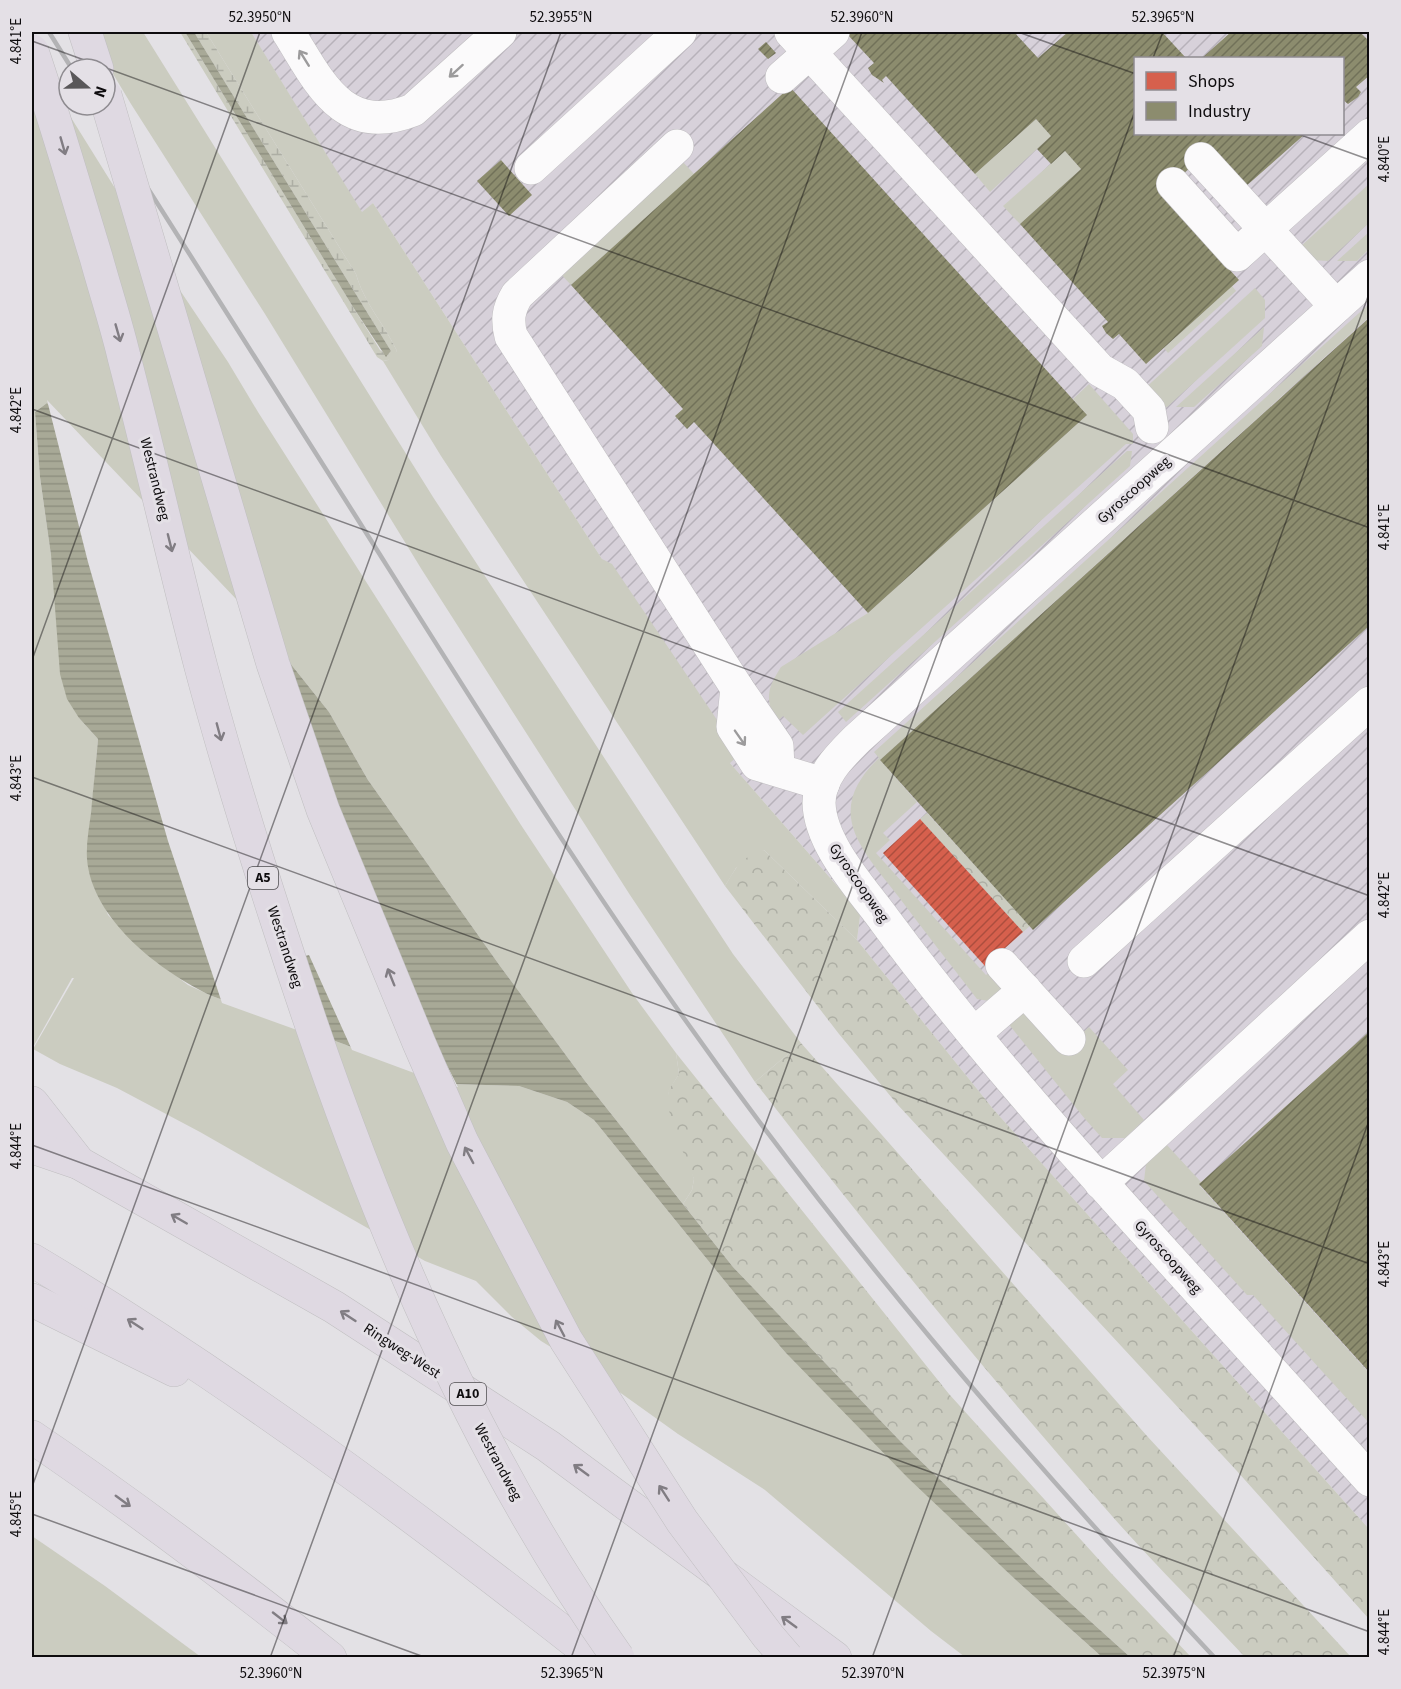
<svg xmlns="http://www.w3.org/2000/svg" width="1401" height="1689" viewBox="0 0 1401 1689" font-family="'Source Sans 3',sans-serif">
<style>
.industrial{fill:url(#industrial-furrows);fill-rule:evenodd}
.green{fill:#cbccc0}
.forest{fill:url(#forest-crowns)}
.wetland{fill:url(#wetland-marsh)}
.water{fill:url(#water-rules)}
.pier{fill:#e3e1e5}
.shops{fill:url(#shops-hatch)}
.industry{fill:url(#industry-hatch)}
.lines{fill:none;stroke-linecap:round;stroke-linejoin:round}
.minor-casing{stroke:#c0bec1;stroke-width:34}
.highway-casing{stroke:#c0bfc1;stroke-width:34}
.minor{stroke:#fbfafb;stroke-width:33}
.highway{stroke:#dfd9e2;stroke-width:33}
.rail{stroke:#b3b3b5;stroke-width:4.5}
.highway-bridge-casing{stroke:#c0bfc1;stroke-width:34;stroke-linecap:butt}
.highway-bridge{stroke:#dfd9e2;stroke-width:33}
.oneway{stroke:#9c9b9c}
.oneway2{stroke:#817d83}
.ticks{fill:none;stroke:#0e0c0e;stroke-width:1.5;stroke-opacity:0.45}
.labels{text-anchor:middle;dominant-baseline:central;stroke-width:6;stroke-linejoin:round;paint-order:stroke}
.shield{fill:#e4e0e6;stroke:#4e4c4f;stroke-width:1.5}
.shield-label{font-size:14px;font-weight:bold;fill:#0e0c0e}
.street-label{font-size:15px;fill:#0e0c0e;stroke:#e4e0e6}
.neatline{fill:none;stroke:#0e0c0e;stroke-width:2}
.ticks-label{font-size:15px;text-anchor:middle;fill:#0e0c0e}
</style>
<defs>
<pattern id="industrial-furrows" width="10" height="10" patternUnits="userSpaceOnUse" patternTransform="scale(1.5)"><rect width="10" height="10" fill="#d7d1da"/><path d="M-1 1l2-2M0 10L10 0M9 11l2-2" fill="none" stroke="#b7b2ba"/></pattern>
<pattern id="forest-crowns" width="20" height="18" patternUnits="userSpaceOnUse" patternTransform="scale(1.5)"><rect width="20" height="18" fill="#cbccc0"/><path d="M2 6a3 3 0 1 1 6 0M12 15a3 3 0 1 1 6 0" fill="none" stroke="#adaea4"/></pattern>
<pattern id="wetland-marsh" width="20" height="14" patternUnits="userSpaceOnUse" patternTransform="scale(1.5)"><rect width="20" height="14" fill="#cbccc0"/><path d="M1 5h8M5 5V1M11 12h8M15 12V8" fill="none" stroke="#adaea4"/></pattern>
<pattern id="water-rules" width="6" height="5" patternUnits="userSpaceOnUse" patternTransform="scale(1.5)"><rect width="6" height="5" fill="#a8a997"/><path d="M0 2.5h6" fill="none" stroke="#8f9081"/></pattern>
<pattern id="shops-hatch" width="6" height="6" patternUnits="userSpaceOnUse" patternTransform="scale(1.5)"><rect width="6" height="6" fill="#d6604d"/><path d="M-1 1l2-2M0 6l6-6M5 7l2-2" fill="none" stroke="#ac4e3e"/></pattern>
<pattern id="industry-hatch" width="6" height="6" patternUnits="userSpaceOnUse" patternTransform="scale(1.5)"><rect width="6" height="6" fill="#8c8c6e"/><path d="M-1 1l2-2M0 6l6-6M5 7l2-2" fill="none" stroke="#717159"/></pattern>
</defs>
<rect width="100%" height="100%" fill="#e3e1e5"/>
<path class="industrial" d="M251,32H1369V1529L994,1110L857,940L860,916L859,911L730,763L602,559L373,203L362,213ZM1136,58H1342V134H1136Z"/>
<g class="green">
<polygon points="88,32 143,32 433,497 733,954 801,1043 755,1082 630,895 422,570 265,314 131,104"/>
<path d="M206,32H251L362,212L373,203L602,559L612,564L740,754L730,763L859,911L860,916L857,940L764,850L736,868L725,886L441,456L383,361L388,360L397,351C385,325 364,303 356,274Z"/>
<polygon points="32,55 161,262 228,362 258,412 521,825 632,993 676,1053 679,1074 668,1092 694,1179 692,1190 683,1204 585,1081 500,966 368,780 329,712 274,643 47,403 35,412 40,477 51,555 79,718 98,739 87,859 108,915 147,954 188,985 212,996 453,1084 519,1086 567,1102 594,1120 741,1301 785,1352 1018,1582 1102,1657 965,1657 931,1631 765,1490 678,1434 590,1371 541,1341 512,1317 476,1281 425,1261 200,1132 117,1088 60,1064 33,1049 74,978 72,978 32,1049 32,927 34,880 32,866"/>
<polygon points="1036,119 1051,136 990,192 975,174"/>
<polygon points="1065,151 1081,169 1020,224 1003,206"/>
<polygon points="682,161 694,174 571,285 559,272"/>
<polygon points="1369,184 1369,223 1328,261 1311,260 1300,247"/>
<polygon points="1369,232 1369,249 1357,261 1337,261"/>
<polygon points="1232,286 1236,291 1168,353 1164,348"/>
<polygon points="1255,288 1265,300 1265,318 1167,407 1157,406 1142,391"/>
<path d="M1369,304V317L880,760L917,802L883,833L890,840L876,853L986,975L990,972L1006,990L989,1001L977,999C951,965 924,931 898,896C882,875 854,845 851,818C848,794 862,774 879,758L874,752Z"/>
<polygon points="1264,327 1262,346 1194,407 1176,407"/>
<path d="M1089,384L1133,434V444H1126L803,735L783,716L776,722C765,698 767,689 781,667L868,613L1087,415L1073,399Z"/>
<polygon points="1127,451 1132,451 1130,466 846,722 838,712"/>
<polygon points="1019,1007 1062,1051 1089,1027 1128,1070 1113,1084 1144,1120 1125,1138 1102,1138 1085,1119 1007,1022"/>
<polygon points="1166,1144 1201,1182 1199,1185 1369,1373 1369,1423 1253,1295 1247,1295 1144,1181 1146,1164"/>
<polygon points="32,1536 105,1586 201,1657 32,1657"/>
</g>
<g class="forest">
<polygon points="927,813 1030,926 1023,932 920,819"/>
<path d="M764,850L857,940L994,1110L1369,1529V1619L1236,1470L897,1104L839,1034L725,886C737,866 741,857 764,850Z"/>
<path d="M801,1043L1147,1436L1351,1657H1245C1201,1610 1154,1564 1112,1516C988,1375 869,1230 755,1082Z"/>
<polygon points="676,1053 949,1394 1111,1573 1191,1657 1130,1657 1038,1574 903,1444 733,1267 683,1204 692,1190 694,1179 670,1120 668,1091 679,1074"/>
</g>
<path class="wetland" d="M180,32H185L353,307L380,350L387,356L391,351L194,32H206L356,274C364,303 385,325 397,351L392,359L383,361L377,357Z"/>
<g class="water">
<polygon points="185,32 194,32 391,351 386,357 353,307"/>
<path d="M47,403L274,643L329,712L368,780L500,966L585,1081L733,1267L903,1444L1038,1574L1130,1657H1102L1018,1582L908,1478L785,1352L741,1301L594,1120L567,1102L519,1086L453,1084L212,996C161,972 92,920 87,859C86,844 89,828 91,813C93,788 96,764 98,739L79,718L67,699L60,674L51,555L40,477L35,412Z"/>
</g>
<polygon class="pier" points="47,400 276,641 368,885 435,1042 458,1087 452,1087 352,1050 309,955 301,957 333,1043 222,1003 168,841 88,562"/>
<polygon class="shops" points="920,819 1023,932 985,966 883,853"/>
<g class="industry">
<polygon points="849,32 1014,32 1038,58 1068,32 1162,32 1186,58 1136,58 1136,134 1305,134 1245,187 1211,149 1161,194 1239,280 1146,364 1119,334 1113,339 1106,333 1102,326 1108,322 1020,224 1081,169 1065,151 1051,164 1037,149 1051,136 1036,119 975,174 886,76 882,80 884,83 872,75 868,68 874,63 847,34"/>
<polygon points="1231,32 1360,32 1370,42 1370,75 1356,87 1361,92 1358,97 1348,104 1342,99 1342,58 1202,58"/>
<polygon points="766,42 776,53 768,59 758,49"/>
<polygon points="790,87 1087,415 868,613 694,422 687,429 675,416 683,409 571,285"/>
<polygon points="501,160 532,195 509,216 477,181"/>
<polygon points="1370,317 1370,625 1033,930 880,760"/>
<polygon points="1370,1031 1370,1373 1199,1184"/>
</g>
<g class="lines">
<defs>
<g id="minor">
<path d="M288,32C319,81 342,138 413,110L500,32"/>
<polyline points="791,32 1100,370 1125,384 1149,410 1152,427"/>
<polyline points="782,77 833,32"/>
<path d="M677,146L517,295C508,310 507,320 511,336L737,688L777,746L778,769"/>
<polyline points="1201,159 1336,306"/>
<polyline points="531,168 680,32"/>
<polyline points="1173,184 1237,255 1370,135"/>
<path d="M1370,276L857,739C840,756 819,776 819,803C820,845 863,890 886,922C968,1033 1059,1136 1151,1238C1224,1319 1297,1400 1370,1480"/>
<polyline points="737,688 733,727 757,764 823,784"/>
<polyline points="1084,961 1370,703"/>
<polyline points="1002,965 1069,1039"/>
<polyline points="974,1034 1025,990"/>
<polyline points="1101,1183 1370,936"/>
</g>
<g id="highway">
<polyline points="85,32 97,69"/>
<polyline points="32,1103 79,1163"/>
<polyline points="32,1147 79,1163 334,1307 548,1446 835,1658"/>
<path d="M32,1260C230,1378 415,1516 596,1658"/>
<polyline points="32,1300 174,1370"/>
<path d="M32,1437C134,1506 233,1581 330,1658"/>
</g>
</defs>
<use href="#minor" class="minor-casing"/>
<use href="#highway" class="highway-casing"/>
<use href="#minor" class="minor"/>
<use href="#highway" class="highway"/>
<g class="rail">
<polyline points="49,32 72,69"/>
<path d="M95,105C181,241 268,376 353,512C456,675 558,839 669,997C833,1232 1019,1449 1215,1658"/>
</g>
<defs>
<g id="highway-bridge">
<path d="M32,51C55,119 75,188 96,257C105,290 116,323 124,357C151,460 174,564 201,667C224,753 250,838 278,924C360,1180 461,1436 618,1658"/>
<polyline points="105,95 273,664 323,810 419,1043 462,1142 566,1340 682,1521 768,1636 787,1658"/>
</g>
</defs>
<use href="#highway-bridge" class="highway-bridge-casing"/>
<use href="#highway-bridge" class="highway-bridge"/>
</g>
<defs><path id="oneway-shaft" d="M-6 0H5M1.5-3L5.5 0L1.5 3" fill="none" stroke-width="1.6" stroke-linecap="round" stroke-linejoin="round" transform="scale(1.5)"/></defs>
<g class="oneway">
<use href="#oneway-shaft" transform="translate(304 58) rotate(-122)"/>
<use href="#oneway-shaft" transform="translate(456 71) rotate(138)"/>
<use href="#oneway-shaft" transform="translate(740 738) rotate(55)"/>
</g>
<g class="oneway2">
<use href="#oneway-shaft" transform="translate(63 146) rotate(74)"/>
<use href="#oneway-shaft" transform="translate(118 333) rotate(74)"/>
<use href="#oneway-shaft" transform="translate(170 543) rotate(76)"/>
<use href="#oneway-shaft" transform="translate(219 732) rotate(75)"/>
<use href="#oneway-shaft" transform="translate(391 977) rotate(-112)"/>
<use href="#oneway-shaft" transform="translate(469 1155) rotate(-118)"/>
<use href="#oneway-shaft" transform="translate(179 1219) rotate(-150)"/>
<use href="#oneway-shaft" transform="translate(348 1316) rotate(-147)"/>
<use href="#oneway-shaft" transform="translate(135 1324) rotate(-147)"/>
<use href="#oneway-shaft" transform="translate(560 1328) rotate(-118)"/>
<use href="#oneway-shaft" transform="translate(581 1470) rotate(-144)"/>
<use href="#oneway-shaft" transform="translate(664 1493) rotate(-123)"/>
<use href="#oneway-shaft" transform="translate(123 1501) rotate(36)"/>
<use href="#oneway-shaft" transform="translate(280 1618) rotate(38)"/>
<use href="#oneway-shaft" transform="translate(789 1622) rotate(-144)"/>
</g>
<path class="ticks" d="M1018,32L1136,74M32,41L1370,528M1153,58L1163,32M1298,134L1370,160M32,409L1370,896M32,660L260,32M32,777L1370,1264M32,1145L1370,1632M32,1487L561,32M32,1514L427,1658M270,1658L862,32M571,1658L1136,108M872,1658L1370,291M1173,1658L1370,1118"/>
<g class="labels">
<g class="shield">
<rect x="248" y="867" width="30" height="22" rx="4.5"/>
<rect x="450" y="1383" width="36" height="22" rx="4.5"/>
</g>
<g class="shield-label">
<text x="263" y="878">A5</text>
<text x="468" y="1394">A10</text>
</g>
<g class="street-label">
<text transform="translate(155 479) rotate(76)">Westrandweg</text>
<text transform="translate(1134 490) rotate(-42)">Gyroscoopweg</text>
<text transform="translate(859 883) rotate(55)">Gyroscoopweg</text>
<text transform="translate(285 947) rotate(72)">Westrandweg</text>
<text transform="translate(1168 1257) rotate(48)">Gyroscoopweg</text>
<text transform="translate(402 1351) rotate(33)">Ringweg-West</text>
<text transform="translate(498 1462) rotate(62)">Westrandweg</text>
</g>
</g>
<rect width="1401" height="1689" fill="none" stroke="#e4e0e6" stroke-width="66"/>
<rect x="1134" y="57" width="210" height="78" fill="#e4e0e6" stroke="#8e8b90" stroke-width="1.5"/>
<rect x="1146" y="72" width="30" height="18" fill="#d6604d" stroke="#8e8b90" stroke-width="1.5"/>
<text x="1188" y="87" font-size="18" fill="#0e0c0e">Shops</text>
<rect x="1146" y="102" width="30" height="18" fill="#8c8c6e" stroke="#8e8b90" stroke-width="1.5"/>
<text x="1188" y="117" font-size="18" fill="#0e0c0e">Industry</text>
<g transform="translate(87 87) rotate(110)"><circle r="28" fill="#e4e0e6" stroke="#8e8b90" stroke-width="1.5"/>
<path d="M0-4.5L10 22L0 15L-10 22Z" fill="#595759"/>
<text y="-9" font-size="16" font-weight="bold" text-anchor="middle" fill="#0e0c0e">N</text>
</g>
<rect x="33" y="33" width="1335" height="1623" class="neatline"/>
<g class="ticks-label">
<text x="260" y="22">52.3950°N</text>
<text x="561" y="22">52.3955°N</text>
<text x="862" y="22">52.3960°N</text>
<text x="1163" y="22">52.3965°N</text>
<text transform="translate(16 41) rotate(-90)" y="5">4.841°E</text>
<text transform="translate(1384 159) rotate(-90)" y="5">4.840°E</text>
<text transform="translate(16 410) rotate(-90)" y="5">4.842°E</text>
<text transform="translate(1384 527) rotate(-90)" y="5">4.841°E</text>
<text transform="translate(16 778) rotate(-90)" y="5">4.843°E</text>
<text transform="translate(1384 895) rotate(-90)" y="5">4.842°E</text>
<text transform="translate(16 1146) rotate(-90)" y="5">4.844°E</text>
<text transform="translate(1384 1264) rotate(-90)" y="5">4.843°E</text>
<text transform="translate(16 1514) rotate(-90)" y="5">4.845°E</text>
<text transform="translate(1384 1632) rotate(-90)" y="5">4.844°E</text>
<text x="271" y="1678">52.3960°N</text>
<text x="572" y="1678">52.3965°N</text>
<text x="873" y="1678">52.3970°N</text>
<text x="1174" y="1678">52.3975°N</text>
</g>
</svg>
